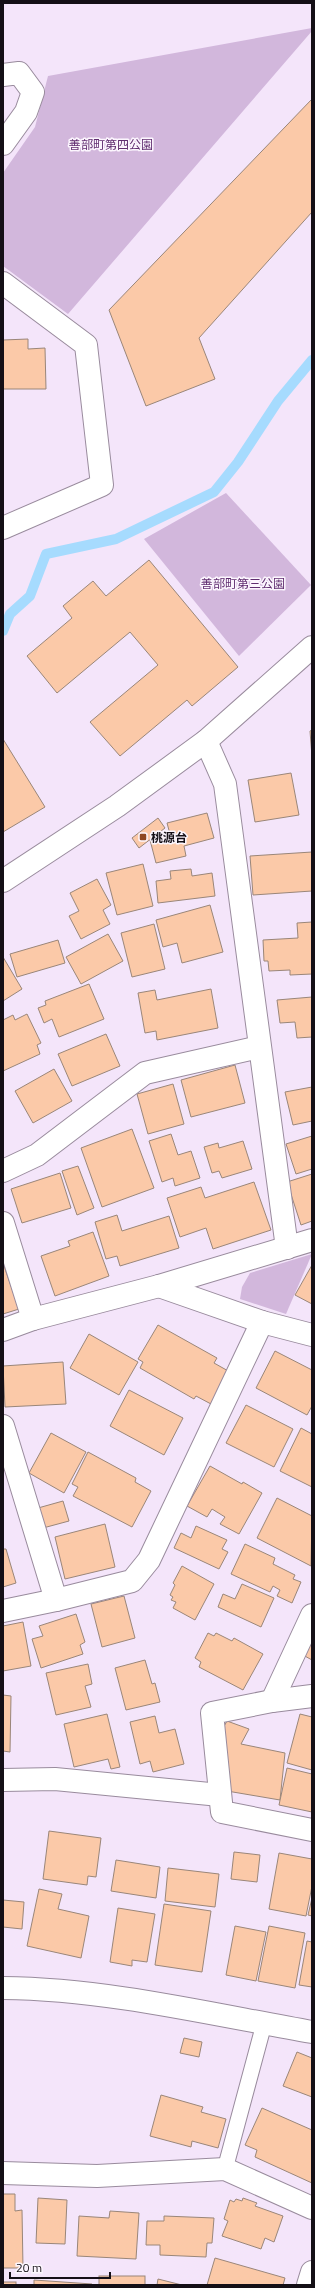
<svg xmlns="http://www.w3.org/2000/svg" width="315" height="2288" viewBox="0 0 315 2288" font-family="'Titillium Web','Noto Sans JP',sans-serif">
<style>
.green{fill:#d2b7dc}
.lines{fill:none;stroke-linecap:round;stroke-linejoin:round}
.stream{stroke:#a6dbfe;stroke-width:10}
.building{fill:#fbc9a8;stroke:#9a8679}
.service-casing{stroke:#998b9d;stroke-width:17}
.minor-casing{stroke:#998b9d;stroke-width:24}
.tertiary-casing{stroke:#998b9d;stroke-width:24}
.service{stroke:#fff;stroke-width:15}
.minor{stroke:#fff;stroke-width:22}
.tertiary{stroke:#fff;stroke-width:22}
.poi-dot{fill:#8e4822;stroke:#fcf6fe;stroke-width:1.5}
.labels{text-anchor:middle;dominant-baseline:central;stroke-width:3;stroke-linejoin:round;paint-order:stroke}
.park-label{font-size:12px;fill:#602d70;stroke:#fcf6fe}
.poi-label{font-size:12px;font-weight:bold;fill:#140f16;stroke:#fcf6fe;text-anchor:start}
</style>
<rect width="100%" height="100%" fill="#f4e5fa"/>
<g class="green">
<polygon points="312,28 312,31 68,314 3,266 3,173 35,127 48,76"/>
<polygon points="226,493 311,585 239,656 144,539"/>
<polygon points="312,1254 286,1314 240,1299 242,1287 250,1273"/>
</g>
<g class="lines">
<polyline class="stream" points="3,631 10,614 30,596 46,554 116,539 214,492 238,462 278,401 312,360"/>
</g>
<g class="building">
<polygon points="312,99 312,212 199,338 215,379 146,406 109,310"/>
<polygon points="28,339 28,349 45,348 46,389 3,389 3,340"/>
<polygon points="149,560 238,667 192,706 187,700 120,756 90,722 158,665 130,632 57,693 27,656 72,618 63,606 93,581 106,596"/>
<polygon points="312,730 312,757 310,731"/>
<polygon points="3,739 45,807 3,832"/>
<polygon points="291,773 299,815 255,822 248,780"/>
<polygon points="207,813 214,838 184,846 186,856 156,863 150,840 170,834 167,823"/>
<polygon points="158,818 165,828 139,848 132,838"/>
<polygon points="312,852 312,891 253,895 250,856"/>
<polygon points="143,864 153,906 117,915 106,873"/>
<polygon points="191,869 192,876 212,873 215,896 158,903 156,881 171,879 170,871"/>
<polygon points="97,879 111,905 103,910 110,924 81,939 69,916 79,911 70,893"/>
<polygon points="210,905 223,952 182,963 177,943 163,947 156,920"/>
<polygon points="312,922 312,974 290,975 290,970 269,971 268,961 264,961 263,940 298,938 297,923"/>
<polygon points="154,924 165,969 132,977 121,933"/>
<polygon points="108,934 123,961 81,984 66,957"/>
<polygon points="58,940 65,963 17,977 10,954"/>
<polygon points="3,957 22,989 3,1001"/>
<polygon points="89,984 104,1019 59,1037 52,1019 44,1023 38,1008 46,1005 45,1001"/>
<polygon points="211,989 218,1028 157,1040 156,1031 145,1033 138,993 155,990 157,1000"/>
<polygon points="312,997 312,1037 297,1038 295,1022 280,1023 277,1000"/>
<polygon points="27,1014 41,1043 37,1045 40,1054 3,1071 3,1020 13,1015 15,1020"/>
<polygon points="106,1034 120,1066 72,1086 58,1054"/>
<polygon points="235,1065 245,1103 191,1117 181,1080"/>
<polygon points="54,1069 72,1101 33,1123 15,1091"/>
<polygon points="173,1084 184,1124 148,1134 137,1094"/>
<polygon points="312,1087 312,1121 293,1125 285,1092"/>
<polygon points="132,1129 154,1188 102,1207 81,1148"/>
<polygon points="171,1134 178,1155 191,1151 200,1178 175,1186 173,1178 162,1182 149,1141"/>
<polygon points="312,1136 312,1169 296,1174 286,1144"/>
<polygon points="243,1141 252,1169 222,1178 219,1171 212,1173 204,1147 218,1143 219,1148"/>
<polygon points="78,1166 94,1208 77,1215 62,1171"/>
<polygon points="60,1173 71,1208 22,1223 11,1189"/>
<polygon points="312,1174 312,1221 301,1225 287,1182"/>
<polygon points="254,1182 271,1230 213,1249 206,1228 180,1237 167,1198 201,1187 205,1198"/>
<polygon points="117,1215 122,1231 169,1216 179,1248 120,1266 117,1256 106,1259 95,1222"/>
<polygon points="93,1232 109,1276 55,1296 41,1256 70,1246 68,1241"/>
<polygon points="3,1263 19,1309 3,1314"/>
<polygon points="312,1265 312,1304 295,1295"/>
<polygon points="158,1325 217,1358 214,1363 230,1372 211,1404 196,1396 194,1399 140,1368 143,1362 138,1359"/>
<polygon points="89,1334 138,1362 119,1395 70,1368"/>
<polygon points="275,1351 312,1370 312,1406 307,1415 256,1388"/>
<polygon points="63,1362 66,1404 5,1407 3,1366"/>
<polygon points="129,1390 183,1418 164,1455 110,1426"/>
<polygon points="246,1405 293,1429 274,1467 226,1443"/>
<polygon points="301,1428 312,1434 312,1487 280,1471"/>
<polygon points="51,1433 86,1452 64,1493 29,1473"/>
<polygon points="88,1452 136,1478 135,1482 151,1491 132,1527 73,1496 78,1487 72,1484"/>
<polygon points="210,1466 242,1484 243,1482 262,1493 239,1534 220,1524 225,1517 212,1509 207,1517 187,1506"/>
<polygon points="277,1498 312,1516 311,1566 257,1538"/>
<polygon points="63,1501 69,1521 43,1528 38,1508"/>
<polygon points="105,1524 115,1567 65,1579 55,1537"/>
<polygon points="196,1526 227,1540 222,1549 228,1552 219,1569 174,1548 181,1533 191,1538"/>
<polygon points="245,1544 275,1558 273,1564 295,1575 293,1579 301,1582 292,1603 277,1596 280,1590 273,1586 270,1592 231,1574"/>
<polygon points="3,1549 6,1549 16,1583 3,1587"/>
<polygon points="182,1566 214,1584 195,1620 173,1608 176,1602 171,1600 173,1597 170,1595 175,1585 173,1583"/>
<polygon points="242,1584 274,1598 261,1627 218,1607 223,1594 235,1599"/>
<polygon points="124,1596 135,1638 102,1647 91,1604"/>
<polygon points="76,1614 85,1642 80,1645 83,1654 41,1668 32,1639 43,1636 39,1626"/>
<polygon points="23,1622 31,1666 3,1671 3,1626"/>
<polygon points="208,1633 214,1636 216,1633 232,1641 234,1638 263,1654 243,1690 199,1667 201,1662 195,1658"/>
<polygon points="312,1638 312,1660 303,1655"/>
<polygon points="145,1660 152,1684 155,1683 160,1702 126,1710 115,1668"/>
<polygon points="88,1664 92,1684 85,1686 91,1707 56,1715 46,1673"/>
<polygon points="3,1695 11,1696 10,1752 3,1751"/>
<polygon points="107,1714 120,1767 111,1769 108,1759 74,1767 64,1724"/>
<polygon points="300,1714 312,1717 312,1770 287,1763"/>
<polygon points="155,1716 159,1733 175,1729 184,1764 153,1772 150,1761 140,1764 130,1722"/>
<polygon points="227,1721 249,1729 241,1744 285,1753 280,1800 227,1791 218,1737"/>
<polygon points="287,1768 312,1774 312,1812 279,1805"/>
<polygon points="49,1831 101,1838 96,1877 88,1876 87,1885 43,1879"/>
<polygon points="234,1852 260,1855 257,1882 231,1879"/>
<polygon points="279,1853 312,1859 312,1886 306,1916 269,1909"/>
<polygon points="116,1860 160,1867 156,1898 111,1891"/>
<polygon points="168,1868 219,1874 215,1907 165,1901"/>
<polygon points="39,1889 62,1894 58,1909 89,1916 81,1958 27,1946"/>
<polygon points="312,1898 312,1916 308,1915"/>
<polygon points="3,1900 24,1902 22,1929 3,1927"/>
<polygon points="164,1904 211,1911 202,1972 155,1965"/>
<polygon points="118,1908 155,1914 147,1962 132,1960 132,1966 110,1962"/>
<polygon points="235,1926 266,1932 256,1981 226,1975"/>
<polygon points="269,1926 305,1933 295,1988 258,1981"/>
<polygon points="307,1941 312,1942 312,1987 299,1985"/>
<polygon points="184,2038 202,2042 199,2057 180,2053"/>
<polygon points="297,2052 312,2058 312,2097 283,2086"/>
<polygon points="161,2095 203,2107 201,2112 226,2119 218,2148 192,2141 191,2147 150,2136"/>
<polygon points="262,2108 312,2130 312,2183 255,2157 257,2150 245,2145"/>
<polygon points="3,2194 15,2194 15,2211 22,2210 23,2268 3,2268"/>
<polygon points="38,2198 67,2200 65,2244 36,2243"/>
<polygon points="243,2198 257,2203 255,2206 283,2216 274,2242 265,2238 261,2249 222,2236 228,2221 224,2219 230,2200 234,2202 236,2199 242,2201"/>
<polygon points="110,2211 139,2213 136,2259 77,2256 79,2216 109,2218"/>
<polygon points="164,2216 214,2218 212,2243 207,2243 206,2257 160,2255 160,2245 146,2245 147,2221 164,2221"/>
<polygon points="215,2258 285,2278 283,2285 207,2285"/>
<rect x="99" y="2276" width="46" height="9"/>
<polygon points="158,2279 182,2285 157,2285"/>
<polygon points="34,2280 92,2284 92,2285 34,2285"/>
<rect x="3" y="2282" width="13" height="3"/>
</g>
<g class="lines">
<defs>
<polyline id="service" points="225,2169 264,2024"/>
<g id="minor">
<polyline points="3,75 19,73 33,92 26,112 3,144"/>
<polyline points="3,283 86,345 102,485 3,528"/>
<polyline points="206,741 225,784 287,1248"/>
<polyline points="3,1171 37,1155 145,1073 259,1047"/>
<polyline points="3,1223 33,1319"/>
<polyline points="159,1286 262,1322 312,1335"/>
<polyline points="3,1330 33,1319 159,1286 312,1240"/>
<polyline points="3,1426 56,1600"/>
<polyline points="3,1611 56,1600 132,1581 149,1560 262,1322"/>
<polyline points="312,1696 272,1701 212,1713 222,1812 312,1830"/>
<polyline points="272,1701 312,1615"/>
<polyline points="3,1780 55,1779 220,1795"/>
<polyline points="3,2173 97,2176 225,2169 312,2208"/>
<polyline points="308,2285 312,2272"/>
</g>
<g id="tertiary">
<polyline points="3,881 117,806 206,741 312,647"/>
<path d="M3,1988C107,1989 210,2014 312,2032"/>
</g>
</defs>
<use href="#service" class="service-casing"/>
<use href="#minor" class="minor-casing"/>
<use href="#tertiary" class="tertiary-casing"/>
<use href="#service" class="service"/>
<use href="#minor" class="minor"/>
<use href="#tertiary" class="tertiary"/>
</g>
<rect class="poi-dot" x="139" y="833" width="8" height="8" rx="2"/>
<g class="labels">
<g class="park-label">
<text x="111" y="144">善部町第四公園</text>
<text x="243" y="583">善部町第三公園</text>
</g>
<g class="poi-label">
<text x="151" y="837">桃源台</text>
</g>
</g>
<rect width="315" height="2288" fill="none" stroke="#140f16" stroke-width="8"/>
<path d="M10 2272v6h100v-6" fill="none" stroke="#140f16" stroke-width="2"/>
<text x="16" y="2272" font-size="12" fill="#140f16" stroke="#fcf6fe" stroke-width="3" paint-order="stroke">20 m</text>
</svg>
